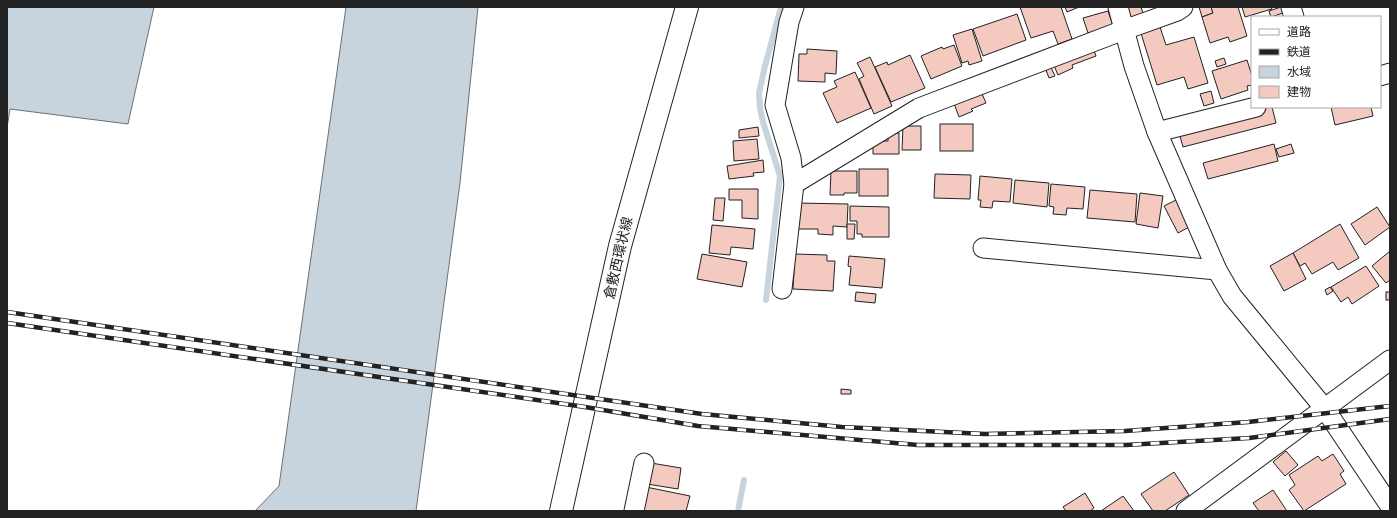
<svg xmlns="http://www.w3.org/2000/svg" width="1397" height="518" viewBox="0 0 1397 518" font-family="Arial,'Noto Sans JP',sans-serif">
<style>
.water{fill:#c7d3dd;stroke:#6f6f6f}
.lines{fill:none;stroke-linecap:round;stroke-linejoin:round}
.stream{stroke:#c7d3dd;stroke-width:6}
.building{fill:#f3c9c0;stroke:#222}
.minor-casing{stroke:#222;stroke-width:21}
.secondary-casing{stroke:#222;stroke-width:24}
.minor{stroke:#fff;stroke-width:19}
.secondary{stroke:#fff;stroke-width:22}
.rail-casing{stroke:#222;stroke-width:4.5}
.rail{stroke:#fff;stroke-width:3;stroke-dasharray:9;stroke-linecap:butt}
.labels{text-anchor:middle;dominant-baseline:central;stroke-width:3;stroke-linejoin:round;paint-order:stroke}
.street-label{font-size:14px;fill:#222;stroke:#fff}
</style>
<rect width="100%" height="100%" fill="#fff"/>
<g class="water">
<polygon points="7,7 154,7 128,124 10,109 7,128"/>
<polygon points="346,7 478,7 460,183 416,511 255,511 279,486"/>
</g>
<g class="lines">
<g class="stream">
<polyline points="766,300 780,176 763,122 760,108 759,93 765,66 781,7"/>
<polyline points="738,511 744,480"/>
</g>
</g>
<g class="building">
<polygon points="1020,7 1061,7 1072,39 1058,44 1053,31 1031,38"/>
<polygon points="1065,7 1079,7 1067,12"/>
<polygon points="1126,7 1141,7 1145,19 1132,23"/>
<polygon points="1199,7 1211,7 1213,13 1202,17"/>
<polygon points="1211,7 1238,7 1247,36 1230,42 1228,37 1210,43 1202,17 1213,13"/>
<polygon points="1242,7 1271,7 1272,9 1245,17"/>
<polygon points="1281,7 1284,7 1286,12 1271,17 1269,11"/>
<polygon points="1108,11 1113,26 1088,33 1083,18"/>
<polygon points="1017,14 1026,40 983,56 973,29"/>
<polygon points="1159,24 1166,45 1194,37 1208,83 1188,89 1184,77 1157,85 1140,30"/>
<polygon points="972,29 982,61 969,65 968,61 962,63 953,35"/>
<polygon points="954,45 962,66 931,79 921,56 942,47 943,49"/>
<polygon points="1092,45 1096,56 1072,65 1073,68 1058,75 1052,61"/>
<polygon points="807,49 837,51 836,74 825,73 825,82 798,81 799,54 807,54"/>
<polygon points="910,55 925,88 891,102 875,67 887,62 888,65"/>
<polygon points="870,57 892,106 874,114 859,79 864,76 857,63"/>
<polygon points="1224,58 1226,64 1217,67 1215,61"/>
<polygon points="1247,60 1252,76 1252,85 1247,86 1248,90 1221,99 1212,71"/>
<polygon points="1049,63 1055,76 1049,78 1044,65"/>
<polygon points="855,72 871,108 837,123 823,93 837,87 834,81"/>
<polygon points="979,87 986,103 971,109 973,111 959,117 952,98"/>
<polygon points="1211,91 1214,103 1204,106 1200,94"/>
<polygon points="1263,107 1272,107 1276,123 1183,147 1178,129"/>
<polygon points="1331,107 1371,107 1373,116 1335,125"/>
<rect x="940" y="124" width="33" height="27"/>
<polygon points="903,126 921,126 921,150 902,150"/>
<polygon points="758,127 759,136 739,138 739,130"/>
<polygon points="888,133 899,133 899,154 873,154 873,141 888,141"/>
<polygon points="757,139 759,159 734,161 733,141"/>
<polygon points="1274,144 1278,161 1208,179 1203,163"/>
<polygon points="1291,144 1294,153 1279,157 1276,149"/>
<polygon points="763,160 764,172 753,173 754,176 729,179 727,166"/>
<rect x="859" y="169" width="29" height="27"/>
<polygon points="831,171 857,171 857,193 844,193 844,195 830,195"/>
<polygon points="935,174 971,175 970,199 934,198"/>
<polygon points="980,176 1012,179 1010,202 993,201 992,208 980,207 981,200 978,200"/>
<polygon points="1015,180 1049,183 1047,207 1013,203"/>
<polygon points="1051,184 1085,187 1083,209 1067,208 1066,215 1053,214 1054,207 1049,206"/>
<polygon points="729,189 758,189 758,219 742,218 742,200 729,200"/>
<polygon points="1090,190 1137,194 1135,222 1087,218"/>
<polygon points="1140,193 1163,196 1158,228 1136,224"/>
<polygon points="715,198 725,198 723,221 713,220"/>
<polygon points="1180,198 1193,225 1178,233 1164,206"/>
<polygon points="797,203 848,204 847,227 833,226 833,235 818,234 818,229 797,229"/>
<polygon points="850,206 889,207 889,237 862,237 862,234 857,234 857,221 850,221"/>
<polygon points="1377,207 1390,227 1365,245 1351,224"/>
<polygon points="847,224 855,224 854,239 847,239"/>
<polygon points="1340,224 1359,258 1338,270 1333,262 1312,274 1305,263 1300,266 1293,253"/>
<polygon points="712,225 755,229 753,249 731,247 730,255 709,253"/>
<polygon points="1390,251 1390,280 1386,283 1372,266"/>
<polygon points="1293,253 1306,279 1284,291 1270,266"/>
<polygon points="702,254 747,262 742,287 697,279"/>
<polygon points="795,254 827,255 827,261 835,261 833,291 793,289"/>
<polygon points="849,256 885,259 882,288 849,285 851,267 848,266"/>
<polygon points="1366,266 1379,286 1352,304 1348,297 1341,302 1331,287"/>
<polygon points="1330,287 1333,291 1327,295 1325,290"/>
<polygon points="856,292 876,294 875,303 855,301"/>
<rect x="1386" y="292" width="4" height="8"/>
<polygon points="841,389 851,390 851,394 841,394"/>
<polygon points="1286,451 1298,465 1285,476 1273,462"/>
<polygon points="1333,454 1344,471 1340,474 1346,484 1304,511 1289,490 1295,485 1289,475 1318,456 1322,461"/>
<polygon points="651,463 681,468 678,489 647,484"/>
<polygon points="1174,472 1189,495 1165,511 1153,511 1141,494"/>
<polygon points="646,487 690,496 686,511 642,511"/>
<polygon points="1273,490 1287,511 1259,511 1253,503"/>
<polygon points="1085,493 1094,508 1090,511 1066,511 1063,507"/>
<polygon points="1123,496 1134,511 1101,511"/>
</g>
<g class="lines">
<defs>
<g id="minor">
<polyline points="1118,7 1134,66 1157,132 1217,270 1232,296 1325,409 1390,506"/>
<polyline points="1291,7 1294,17"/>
<polyline points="1380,76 1390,73"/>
<polyline points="1157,132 1256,107"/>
<polyline points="794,184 919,108 1124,30 1177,11 1183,7"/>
<polyline points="983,248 1217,270"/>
<polyline points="782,289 794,184 791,158 775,105 789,22 794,7"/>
<polyline points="634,511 644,463"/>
<polyline points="1186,511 1390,360"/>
</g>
<polyline id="secondary" points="561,511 620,246 687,7"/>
</defs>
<use href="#minor" class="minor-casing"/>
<use href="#secondary" class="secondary-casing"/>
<use href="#minor" class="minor"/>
<use href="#secondary" class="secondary"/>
<defs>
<g id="rail">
<polyline points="7,312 702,414 842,427 985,434 1125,431 1248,422 1390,406"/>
<polyline points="7,323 585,407 698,426 918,445 1126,445 1249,438 1390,419"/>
</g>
</defs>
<use href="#rail" class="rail-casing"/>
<use href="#rail" class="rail"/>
</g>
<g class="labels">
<g class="street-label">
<text transform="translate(618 258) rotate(-77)">倉敷西環状線</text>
</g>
</g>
<rect width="1397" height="518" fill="none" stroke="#222222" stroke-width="16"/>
<rect x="1251" y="16" width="130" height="92" fill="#ffffff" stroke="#a7a7a7"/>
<rect x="1259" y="29" width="20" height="6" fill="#ffffff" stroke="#a7a7a7"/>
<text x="1287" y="36" font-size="12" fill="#222222">道路</text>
<rect x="1259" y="49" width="20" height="6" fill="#222222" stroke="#a7a7a7"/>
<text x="1287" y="56" font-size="12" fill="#222222">鉄道</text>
<rect x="1259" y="66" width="20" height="12" fill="#c7d3dd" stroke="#a7a7a7"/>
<text x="1287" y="76" font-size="12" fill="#222222">水域</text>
<rect x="1259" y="86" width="20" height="12" fill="#f3c9c0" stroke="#a7a7a7"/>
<text x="1287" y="96" font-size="12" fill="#222222">建物</text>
</svg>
